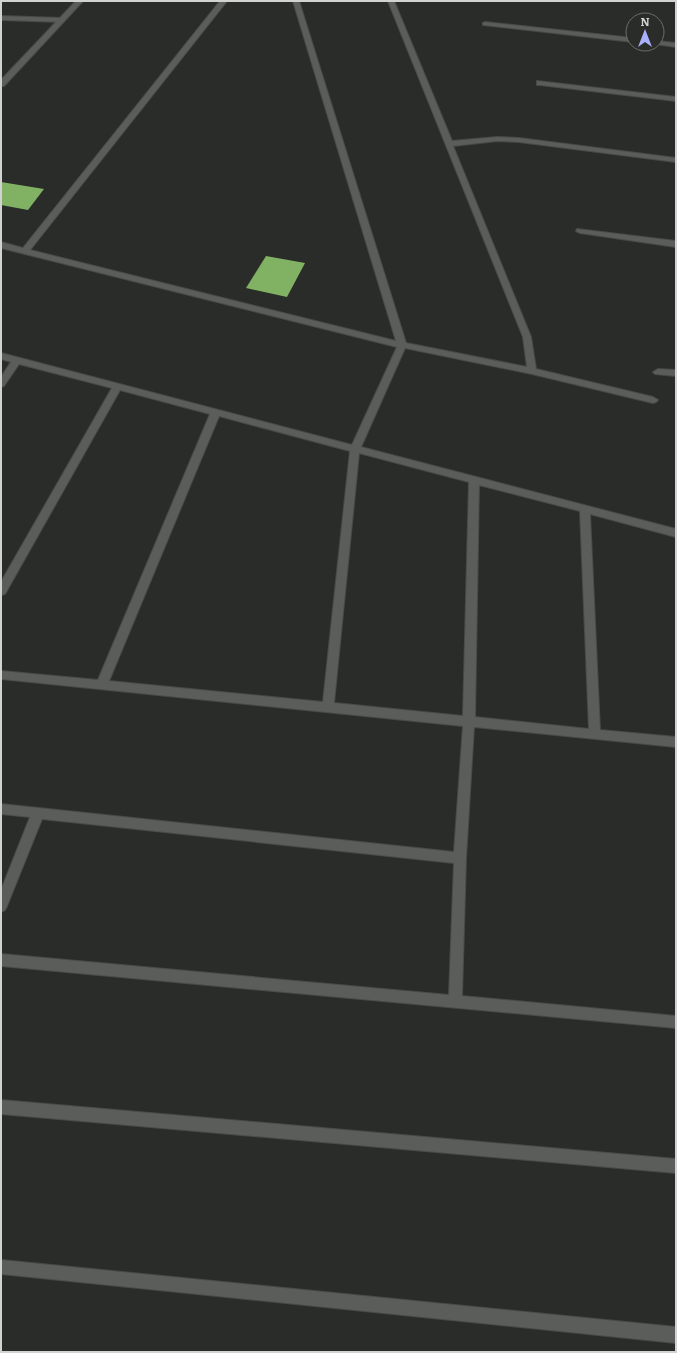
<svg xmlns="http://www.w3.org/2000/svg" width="677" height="1353" viewBox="0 0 677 1353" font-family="Literata,serif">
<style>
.building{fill:#81b263}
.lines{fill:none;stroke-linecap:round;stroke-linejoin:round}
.minor-casing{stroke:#484a47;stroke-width:2}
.tertiary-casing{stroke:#484a47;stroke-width:2}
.minor{fill:#5a5d59;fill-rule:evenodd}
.tertiary{fill:#5a5d59;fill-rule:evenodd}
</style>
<rect width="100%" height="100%" fill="#2a2c29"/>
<g class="building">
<polygon points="1,182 44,189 28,210 1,205"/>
<polygon points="266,256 305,263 287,297 246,288"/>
</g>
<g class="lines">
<defs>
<g id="minor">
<path d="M220,1H227L30,250L396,341L293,1H299L406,343L527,367L523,337L388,1H394L452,141L497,137L519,138L676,158V162L519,142L497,141L453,146L531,337L536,369L653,397L658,400L656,402L653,403L532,374L405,348L361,447L676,529V537L590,514L600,730L676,737V747L474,727L466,858L462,996L676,1016V1028L1,966V954L449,995L454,863L42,819L7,906L5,910L1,912V890L30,817L1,814V804L454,852L463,726L1,679V671L98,680L210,414L120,390L5,594L1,595V582L112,388L19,364L4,386L1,387V377L11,362L1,359V353L352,445L397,347L1,248V242L23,248ZM219,416L350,451L323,702L109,681ZM359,453L469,482L463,716L334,703ZM479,485L580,511L589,729L475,717Z"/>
<polygon points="1,16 62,18 65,20 62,22 1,20"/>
<polygon points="485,22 633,38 633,42 483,25 483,23"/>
<polygon points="657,41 676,43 676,47 655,44 657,44"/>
<polygon points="537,81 676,97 676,101 540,85 537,85"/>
<polygon points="577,229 676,241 676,247 580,233 576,231"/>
<polygon points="658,369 676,370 676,376 655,374 653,372"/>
<polygon points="1,1100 676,1159 676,1173 1,1114"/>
<polygon points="1,1260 676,1327 676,1343 1,1274"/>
</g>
<polygon id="tertiary" points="76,1 83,1 4,86 1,86 1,80"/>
</defs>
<use href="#minor" class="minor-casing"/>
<use href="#tertiary" class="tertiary-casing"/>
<use href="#minor" class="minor"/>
<use href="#tertiary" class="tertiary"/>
</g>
<rect width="677" height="1353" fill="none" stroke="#d1d2d1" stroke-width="4"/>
<g transform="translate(645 32)"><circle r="19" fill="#2a2c29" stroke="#6d6e6c"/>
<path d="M0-3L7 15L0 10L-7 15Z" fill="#a9b0fc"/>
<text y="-6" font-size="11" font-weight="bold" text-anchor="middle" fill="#d1d2d1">N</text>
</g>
</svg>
